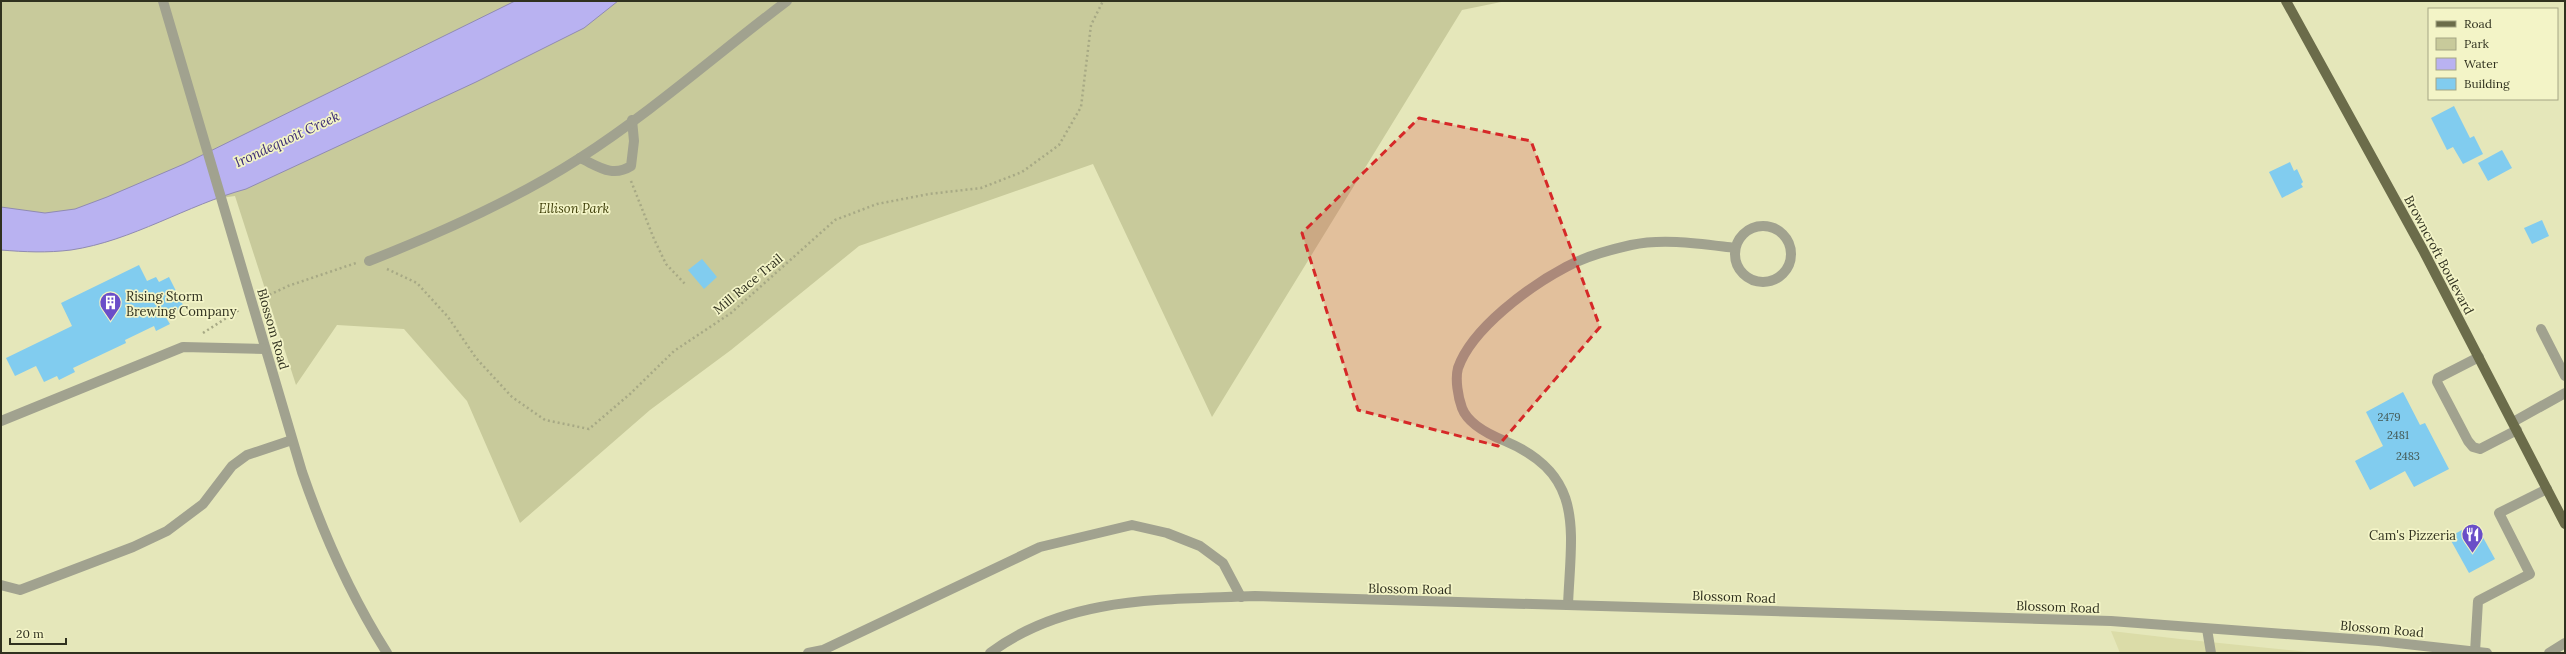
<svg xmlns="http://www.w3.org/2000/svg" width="2566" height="654" viewBox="0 0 2566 654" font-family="Lora,serif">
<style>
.built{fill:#dbdca8}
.green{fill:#c8ca9b}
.water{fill:#b9b2f1;stroke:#908bb2}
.building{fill:#81ccef}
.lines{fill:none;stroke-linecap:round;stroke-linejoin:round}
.path{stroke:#a7a985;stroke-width:2.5;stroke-dasharray:2 3;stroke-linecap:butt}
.minor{stroke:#a1a28f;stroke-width:10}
.major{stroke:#6b6c4a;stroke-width:10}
.marked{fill:#d62828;fill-opacity:0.2;stroke:#d62828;stroke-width:3;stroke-dasharray:8 5;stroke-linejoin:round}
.labels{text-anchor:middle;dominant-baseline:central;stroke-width:3.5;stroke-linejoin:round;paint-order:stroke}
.number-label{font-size:11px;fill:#445853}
.park-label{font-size:13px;font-style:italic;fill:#40400a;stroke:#f3f4c7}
.street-label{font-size:13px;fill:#30311f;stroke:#f3f4c7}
.poi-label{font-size:13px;fill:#30311f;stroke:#f3f4c7;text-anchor:start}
.water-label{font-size:14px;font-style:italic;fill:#3e2e76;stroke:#f3f4c7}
</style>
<rect width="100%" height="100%" fill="#e5e7ba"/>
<polygon class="built" points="2111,631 2180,639 2317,653 2120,653"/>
<path class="green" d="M1,1H1506L1462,10L1212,417L1093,164L859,246L731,350L650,410L520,523L467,401L404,329L337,325L296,385L235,196C194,200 157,223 118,238C80,252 41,254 1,250Z"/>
<path class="water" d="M515,1H618L584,28L476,82L246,189C187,205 132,241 71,250C47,253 25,252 1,250V207L45,213L75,209L107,197L184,164Z"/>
<g class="building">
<polygon points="2454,106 2470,138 2474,136 2483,154 2463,164 2453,147 2447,150 2431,118"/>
<polygon points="2502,150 2512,168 2488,181 2478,163"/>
<polygon points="2290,162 2294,171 2297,169 2303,182 2301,184 2303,187 2282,198 2269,172"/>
<polygon points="2542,220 2549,236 2532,244 2524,228"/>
<polygon points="702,259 717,277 704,289 688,270"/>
<polygon points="139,265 147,281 156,277 159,282 169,277 184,307 165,316 170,324 156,331 154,326 125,340 126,343 73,368 75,372 59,380 57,376 44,382 36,366 15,376 6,358 72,326 61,303"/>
<polygon points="2403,392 2420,425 2425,423 2449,469 2414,487 2405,471 2370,490 2355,461 2383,446 2366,412"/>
<polygon points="2475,523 2495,559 2469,573 2449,537"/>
</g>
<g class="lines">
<g class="path">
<polyline points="631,181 654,239 666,264 686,285"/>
<polyline points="387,269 417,283 448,317 476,358 512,397 545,420 589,429 630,394 674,351 731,313 835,220 877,204 929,194 981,188 1022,172 1059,145 1081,107 1091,25 1103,1"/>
<polyline points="265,297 288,286 356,263"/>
<polyline points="203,333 239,310"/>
</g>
<g class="minor">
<path d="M163,1L302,472C324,536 351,596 387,653"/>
<path d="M580,158C598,166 612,178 631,166L634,141L632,120"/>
<circle cx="1763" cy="254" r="28"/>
<path d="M369,261C438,234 518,198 580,158C653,111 718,53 787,1"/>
<polyline points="2541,329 2565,376"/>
<polyline points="2479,357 2438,378 2437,382 2468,441 2473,447 2480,449 2517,430"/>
<polyline points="1,421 183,347 265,349"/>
<polyline points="2513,422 2565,393"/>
<polyline points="1,585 20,590 133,547 167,531 203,504 232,466 247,455 292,440"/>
<path d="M1568,605C1571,531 1586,475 1505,441C1490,435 1468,424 1462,408C1458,397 1455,379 1458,368C1472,328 1530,286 1566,267C1586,256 1609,250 1631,245C1664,238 1701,244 1735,248"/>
<polyline points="2207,629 2211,653"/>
<polyline points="2475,652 2478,601 2530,574 2499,513 2547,489"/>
<polyline points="808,653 823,650 1040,547 1132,525 1167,533 1200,546 1223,563 1241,597"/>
<path d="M990,653C1068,595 1163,600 1255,596L2111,621L2379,641L2487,653"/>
<polyline points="2549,653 2565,643"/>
</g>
<polyline class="major" points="2286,1 2423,250 2565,524"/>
</g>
<path class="marked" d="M1419,118L1531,141L1600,327L1498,446L1358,410L1302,233Z"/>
<defs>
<symbol id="building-pin" viewBox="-11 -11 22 30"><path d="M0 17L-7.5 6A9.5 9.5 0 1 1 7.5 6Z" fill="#6a4ec8" stroke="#f3f4c7"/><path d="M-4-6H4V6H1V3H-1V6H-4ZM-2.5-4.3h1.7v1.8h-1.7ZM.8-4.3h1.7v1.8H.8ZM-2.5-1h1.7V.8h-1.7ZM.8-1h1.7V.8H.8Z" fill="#fff"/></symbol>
<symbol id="restaurant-pin" viewBox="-11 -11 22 30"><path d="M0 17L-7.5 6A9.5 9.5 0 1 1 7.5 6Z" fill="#6a4ec8" stroke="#f3f4c7"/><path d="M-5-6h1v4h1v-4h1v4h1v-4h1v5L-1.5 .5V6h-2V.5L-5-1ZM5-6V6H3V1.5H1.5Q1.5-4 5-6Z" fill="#fff"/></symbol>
</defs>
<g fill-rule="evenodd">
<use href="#building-pin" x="98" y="290" width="25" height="34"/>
<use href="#restaurant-pin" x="2460" y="522" width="25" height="34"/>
</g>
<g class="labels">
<g class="number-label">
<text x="2389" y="417">2479</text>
<text x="2398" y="435">2481</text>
<text x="2408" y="456">2483</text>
</g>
<g class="park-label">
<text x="574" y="208">Ellison Park</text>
</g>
<g class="street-label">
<text transform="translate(2439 255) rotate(62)">Browncroft Boulevard</text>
<text transform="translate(748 284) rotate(-40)">Mill Race Trail</text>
<text transform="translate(273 329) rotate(74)">Blossom Road</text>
<text transform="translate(1410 589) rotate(1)">Blossom Road</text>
<text transform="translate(1734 597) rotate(2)">Blossom Road</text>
<text transform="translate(2058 607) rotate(2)">Blossom Road</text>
<text transform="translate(2382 629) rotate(5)">Blossom Road</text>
</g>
<g class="poi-label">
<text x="126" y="296">Rising Storm<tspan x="126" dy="15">Brewing Company</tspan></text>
<text x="2456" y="535" text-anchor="end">Cam's Pizzeria</text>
</g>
<g class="water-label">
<text transform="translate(287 139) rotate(-25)">Irondequoit Creek</text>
</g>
</g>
<rect width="2566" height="654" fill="none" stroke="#30311f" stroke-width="4"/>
<rect x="2428" y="8" width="130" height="92" fill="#f3f4c7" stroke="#a5a684"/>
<rect x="2436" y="21" width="20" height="6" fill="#6b6c4a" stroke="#a5a684"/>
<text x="2464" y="28" font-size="12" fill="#30311f">Road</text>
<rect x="2436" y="38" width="20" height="12" fill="#c8ca9b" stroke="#a5a684"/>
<text x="2464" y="48" font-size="12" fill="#30311f">Park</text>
<rect x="2436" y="58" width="20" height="12" fill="#b9b2f1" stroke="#a5a684"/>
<text x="2464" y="68" font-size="12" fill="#30311f">Water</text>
<rect x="2436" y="78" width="20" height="12" fill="#81ccef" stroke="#a5a684"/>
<text x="2464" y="88" font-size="12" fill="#30311f">Building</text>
<path d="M10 638v6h56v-6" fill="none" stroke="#30311f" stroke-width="2"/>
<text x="16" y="638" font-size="12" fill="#30311f" stroke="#f3f4c7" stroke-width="3" paint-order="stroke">20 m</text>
</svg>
